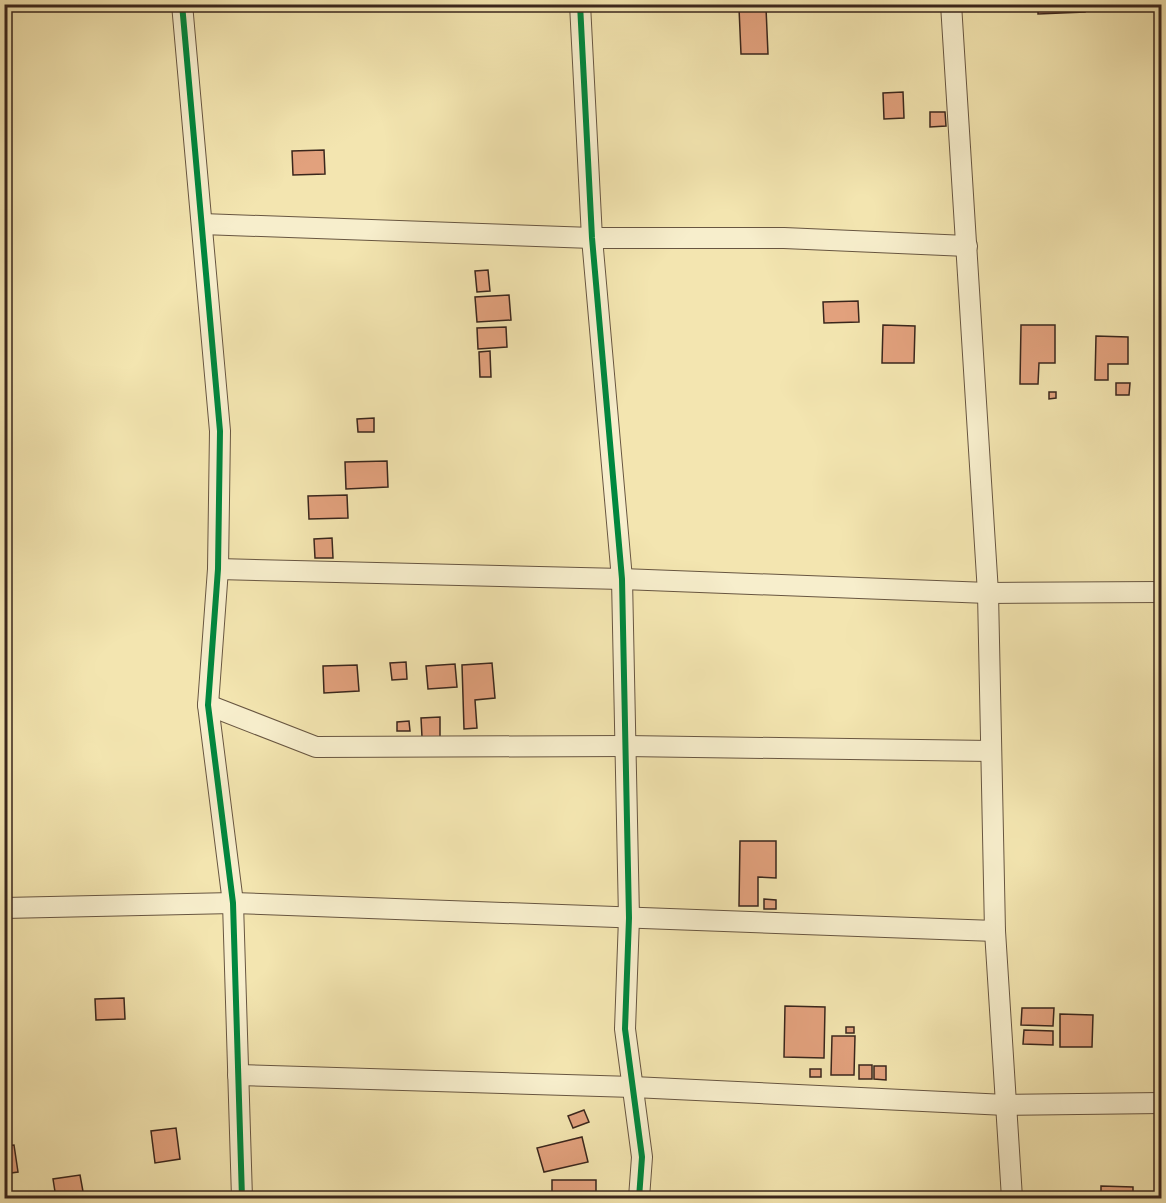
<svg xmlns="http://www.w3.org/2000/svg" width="1166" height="1203" viewBox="0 0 1166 1203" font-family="'IM FELL DW Pica',serif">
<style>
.building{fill:#e2a17d;stroke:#3a261c;stroke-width:1.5}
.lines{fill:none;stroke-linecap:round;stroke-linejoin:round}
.street-casing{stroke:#685641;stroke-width:22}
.street{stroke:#f7eecc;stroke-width:20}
.cycleway-casing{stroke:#f7eecc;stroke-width:10}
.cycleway{stroke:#00873e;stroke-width:6}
</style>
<rect width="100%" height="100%" fill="#f3e5b0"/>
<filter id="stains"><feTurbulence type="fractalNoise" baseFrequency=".00333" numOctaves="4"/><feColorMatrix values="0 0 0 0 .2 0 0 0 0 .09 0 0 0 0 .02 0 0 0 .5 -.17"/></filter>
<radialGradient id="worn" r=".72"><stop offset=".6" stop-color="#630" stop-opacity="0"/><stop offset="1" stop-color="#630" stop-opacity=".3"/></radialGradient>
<g class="building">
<polygon points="1038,4 1085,4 1085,12 1038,14"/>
<polygon points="739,8 766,8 768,54 741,54"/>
<polygon points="903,92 904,118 884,119 883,93"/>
<polygon points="930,112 945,112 946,126 930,127"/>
<polygon points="324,150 325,174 293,175 292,151"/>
<polygon points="488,270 490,291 477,292 475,271"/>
<polygon points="509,295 511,320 477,322 475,297"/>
<polygon points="858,301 859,322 824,323 823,302"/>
<polygon points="883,325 915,326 914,363 882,363"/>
<polygon points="1021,325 1055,325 1055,363 1039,363 1038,384 1020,384"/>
<polygon points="506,327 507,347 478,349 477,328"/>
<polygon points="1096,336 1128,337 1128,364 1108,364 1108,380 1095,380"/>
<rect x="1157" y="337" width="5" height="13"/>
<polygon points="490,351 491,377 480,377 479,352"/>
<polygon points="1116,383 1130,383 1129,395 1116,395"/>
<polygon points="1049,392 1056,392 1056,398 1049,399"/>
<polygon points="374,418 374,432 358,432 357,419"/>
<polygon points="387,461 388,487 346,489 345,462"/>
<polygon points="347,495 348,518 309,519 308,496"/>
<polygon points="332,538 333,558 315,558 314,539"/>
<polygon points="406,662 407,679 392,680 390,663"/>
<polygon points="492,663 495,698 475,700 477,728 464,729 462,665"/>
<polygon points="455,664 457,687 428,689 426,666"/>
<polygon points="357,665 359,691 324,693 323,666"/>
<polygon points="440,717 440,737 422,737 421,718"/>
<polygon points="409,721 410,731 397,731 397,722"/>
<polygon points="740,841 776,841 776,878 758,877 758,906 739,906"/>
<polygon points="764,899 776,900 776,909 764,909"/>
<polygon points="124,998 125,1019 96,1020 95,999"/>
<polygon points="785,1006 825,1007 824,1058 784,1057"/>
<polygon points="1022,1008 1054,1008 1053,1026 1021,1025"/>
<polygon points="1060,1014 1093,1015 1092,1047 1060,1047"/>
<rect x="846" y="1027" width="8" height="6"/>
<polygon points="1024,1030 1053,1031 1053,1045 1023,1044"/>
<polygon points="832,1036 855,1036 854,1075 831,1075"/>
<rect x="859" y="1065" width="13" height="14"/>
<polygon points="874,1066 886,1066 886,1080 874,1079"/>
<rect x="810" y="1069" width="11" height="8"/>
<polygon points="584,1110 589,1122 573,1128 568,1116"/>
<polygon points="176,1128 180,1159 155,1163 151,1131"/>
<polygon points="582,1137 588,1162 544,1172 537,1148"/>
<polygon points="14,1145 18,1172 4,1174 4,1146"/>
<polygon points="80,1175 84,1197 56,1198 53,1179"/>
<rect x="552" y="1180" width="44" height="18"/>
<polygon points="1101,1186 1133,1187 1133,1198 1101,1198"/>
</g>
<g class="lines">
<defs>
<g id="street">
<polyline points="182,4 220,431 218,569 208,705 233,903 242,1198"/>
<polyline points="580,4 592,238 622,579 629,918 625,1029 642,1157 639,1198"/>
<polyline points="951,4 988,593 995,931 1012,1198"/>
<polyline points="202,224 592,238 784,238 967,246"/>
<polyline points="218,569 622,579 988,593 1162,592"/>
<polyline points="208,705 316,747 625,746 991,751"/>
<polyline points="4,908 233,903 995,931"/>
<polyline points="238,1075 633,1087 1006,1105 1162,1103"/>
</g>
</defs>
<use href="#street" class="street-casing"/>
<use href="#street" class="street"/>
<defs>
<g id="cycleway">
<polyline points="182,4 220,431 218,569 208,705 233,903 242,1198"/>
<polyline points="580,4 592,238 622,579 629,918 625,1029 642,1157 639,1198"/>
</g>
</defs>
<use href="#cycleway" class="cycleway-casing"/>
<use href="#cycleway" class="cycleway"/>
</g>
<rect width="1166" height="1203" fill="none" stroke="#f3e5b0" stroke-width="24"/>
<rect x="6" y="6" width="1154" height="1191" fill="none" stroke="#3a261c" stroke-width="3"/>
<rect x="12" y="12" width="1142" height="1179" fill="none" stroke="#3a261c" stroke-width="1.5"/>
<rect width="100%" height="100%" filter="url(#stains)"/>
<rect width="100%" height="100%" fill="url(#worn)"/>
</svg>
